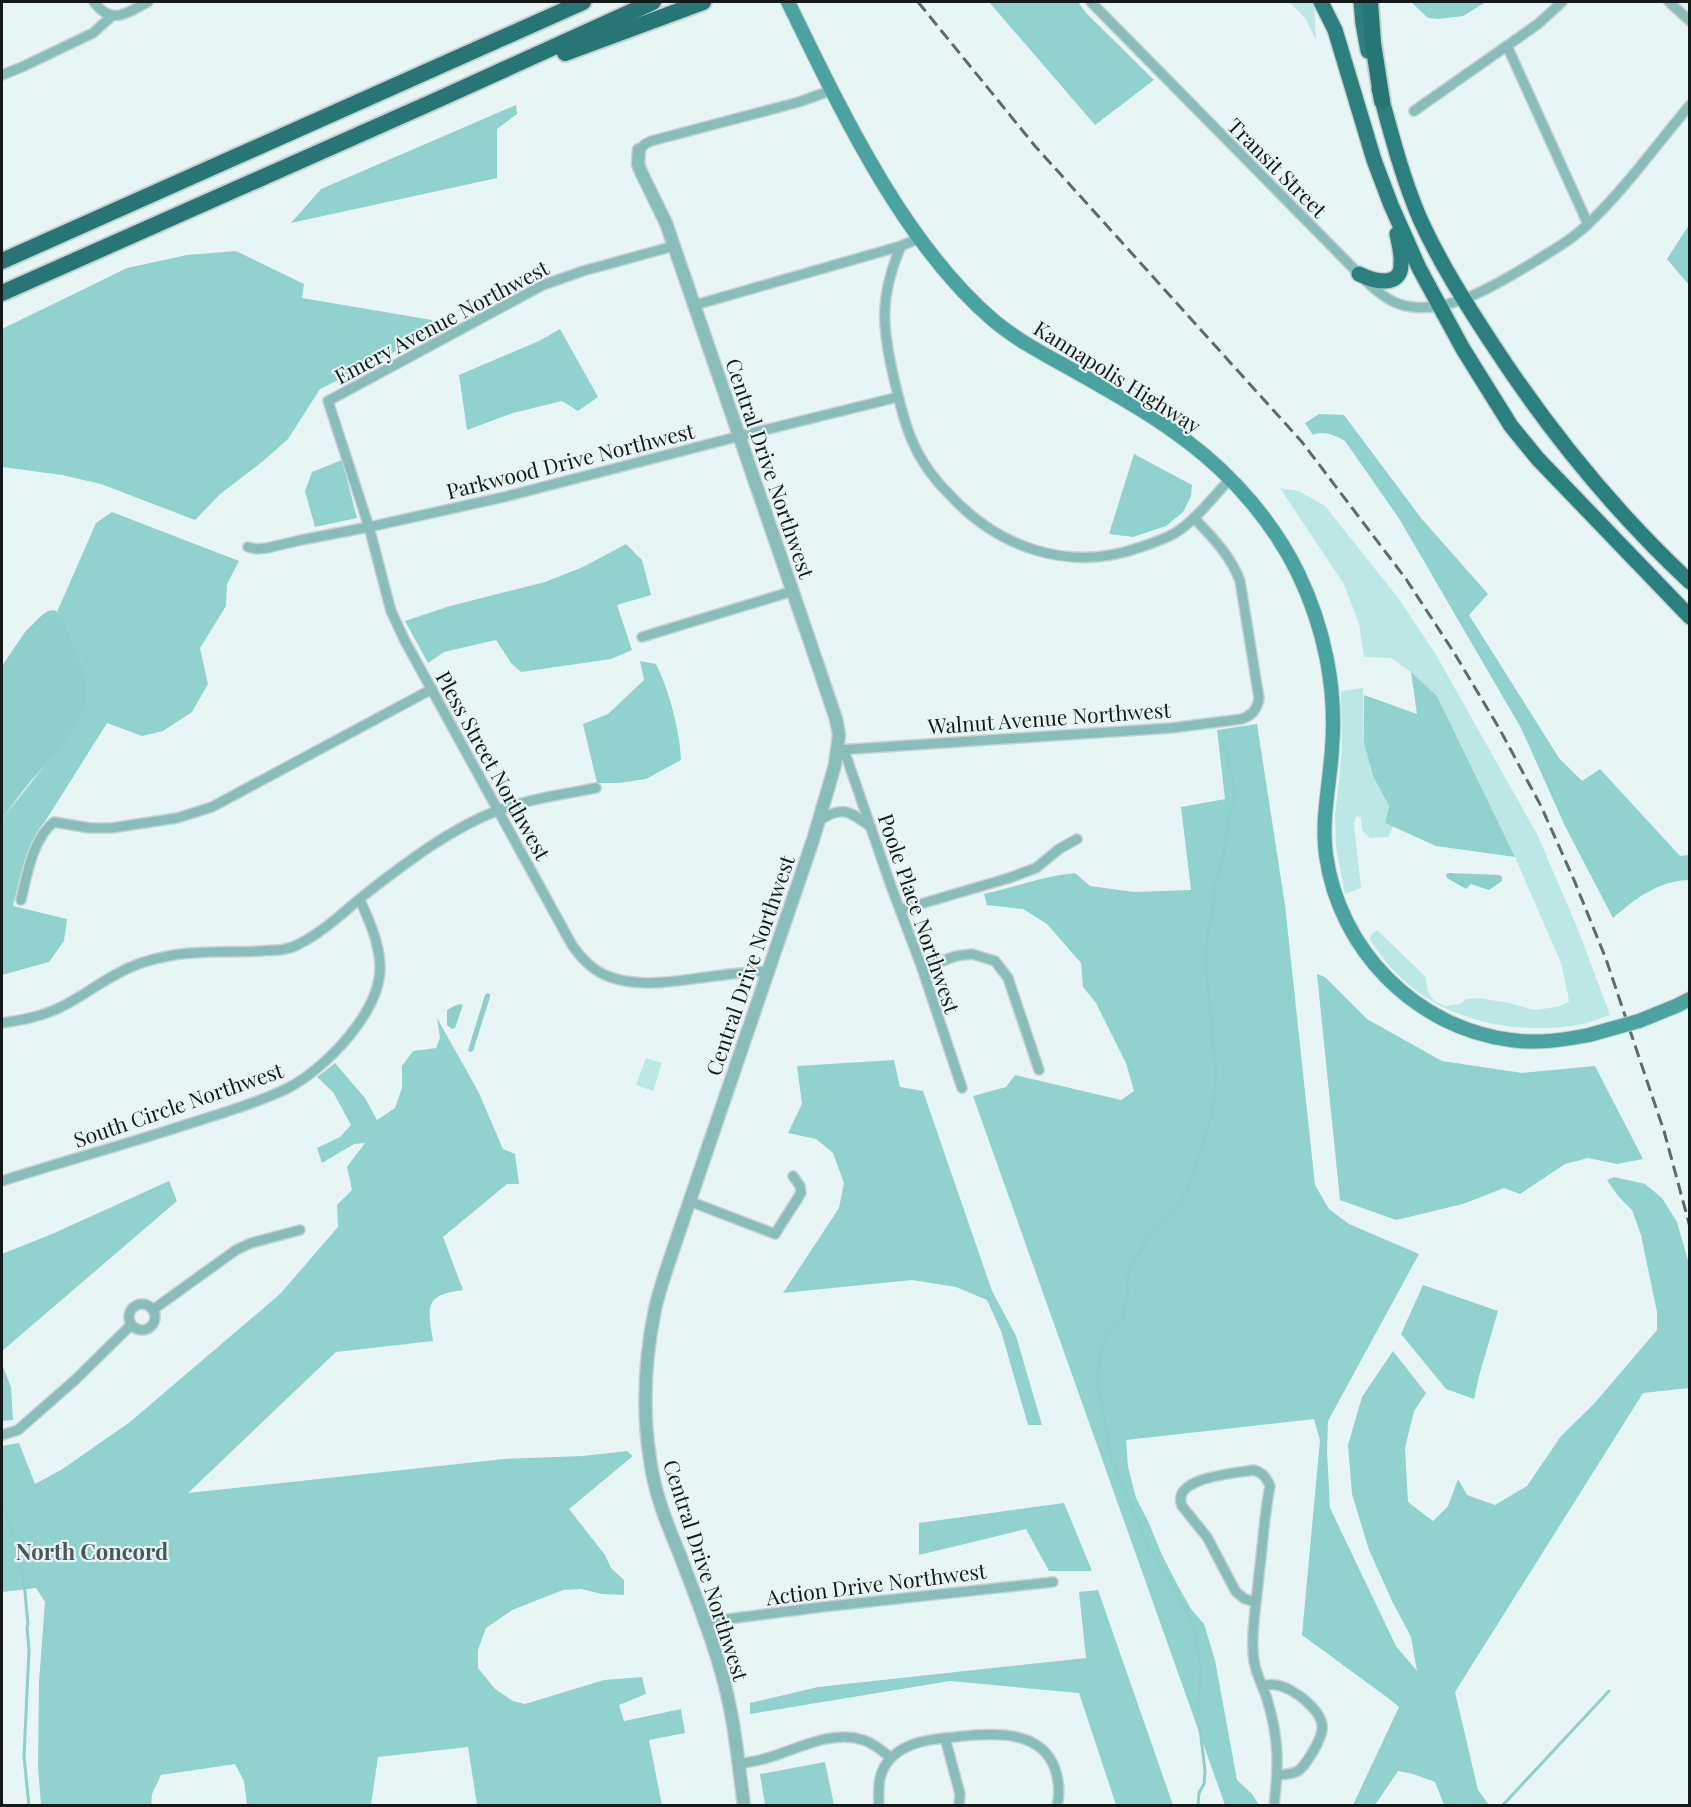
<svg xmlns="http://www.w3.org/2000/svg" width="1691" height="1807" viewBox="0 0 1691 1807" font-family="'Playfair Display',serif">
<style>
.green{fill:#bbe7e4}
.forest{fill:#91d1ce}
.water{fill:#8ececb}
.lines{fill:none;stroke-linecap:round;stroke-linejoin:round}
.stream{stroke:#8ececb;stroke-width:3}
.minor-casing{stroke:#c5d3d2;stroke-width:12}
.tertiary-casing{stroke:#c5d3d2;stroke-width:15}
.secondary-casing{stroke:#c5d3d2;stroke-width:16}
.trunk-casing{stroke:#c5d3d2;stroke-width:18}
.motorway-casing{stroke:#c5d3d2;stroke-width:20}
.minor{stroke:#88bdba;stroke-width:9}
.tertiary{stroke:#88bdba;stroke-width:12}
.secondary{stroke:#4aa39f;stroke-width:14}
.trunk{stroke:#2b807e;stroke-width:15}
.motorway{stroke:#277673;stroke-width:16}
.rail{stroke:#616969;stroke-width:3;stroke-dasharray:12 6;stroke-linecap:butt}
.secondary-bridge-casing{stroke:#c5d3d2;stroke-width:16;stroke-linecap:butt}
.secondary-bridge{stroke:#4aa39f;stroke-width:14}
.labels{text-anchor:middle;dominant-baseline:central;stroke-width:4.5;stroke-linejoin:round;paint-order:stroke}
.street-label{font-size:21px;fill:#141919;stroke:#e7f6f5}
.neighbourhood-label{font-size:22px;font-weight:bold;fill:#4c5857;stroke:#e7f6f5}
</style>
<rect width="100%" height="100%" fill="#e7f6f5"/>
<g class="green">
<polygon points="1289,2 1312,2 1314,5 1316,40 1305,18"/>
<path d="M1280,488L1299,491L1325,506L1399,599L1435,653L1537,834L1577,927L1610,1015C1600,1018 1589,1023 1579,1025C1516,1035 1446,1022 1399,976C1388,966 1379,952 1370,940L1371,935L1377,930L1425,976L1428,991L1434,1001L1445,1006L1459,1004L1467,999L1479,998L1509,1003L1534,1010L1557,1007L1569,1002L1568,995L1561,963L1515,857L1437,696L1411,672L1391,658L1364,657L1359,624L1344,584Z"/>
<polygon points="1363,688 1364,743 1373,776 1389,806 1385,823 1393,827 1388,837 1370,838 1362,830 1361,817 1356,816 1354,824 1361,888 1345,894 1336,847 1335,817 1342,752 1341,691"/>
<polygon points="646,1058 662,1063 653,1091 636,1085"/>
</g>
<g class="forest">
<polygon points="989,2 1078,2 1087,14 1154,80 1095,125"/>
<polygon points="1411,2 1486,2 1463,16 1438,19 1428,18"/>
<polygon points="516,105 517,114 497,129 497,178 291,223 321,189"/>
<polygon points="1689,225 1689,285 1667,259"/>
<polygon points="236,251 304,284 302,298 432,320 436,331 320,389 288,439 262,462 219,495 195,520 101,484 62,475 2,467 2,329 127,268 187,255"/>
<polygon points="560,329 598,397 578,411 562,401 513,413 467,430 459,375 539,341"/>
<path d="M1319,414L1344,415L1421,518L1488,594L1469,615L1559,758L1582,781L1600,769L1680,856L1689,855V880C1658,881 1636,898 1613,918L1565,826L1521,728L1400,520L1345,441C1334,435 1325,430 1313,435L1305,423Z"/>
<polygon points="1134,454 1192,485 1191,496 1183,512 1166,526 1133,537 1109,534"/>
<polygon points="342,460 357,518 315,527 305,491 312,472"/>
<path d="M112,512L239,561L227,584L226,606L200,648L208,684L192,712L163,731L142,736L107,723L46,820C25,844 21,876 13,906L67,919L64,941L49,962L2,975V819L69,735L81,714L85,701L84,675L81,662L68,627L57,612L96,523Z"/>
<polygon points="626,544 642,560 651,595 617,605 632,650 611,659 521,672 511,663 496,640 444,652 428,663 405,621 450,606 545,582 583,567"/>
<path d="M640,661L656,664C669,690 680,731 681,760L646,779L619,783H597L583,724L608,714L644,680Z"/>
<polygon points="1411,672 1437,696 1515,857 1436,846 1385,823 1389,806 1373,776 1364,743 1364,695 1417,714"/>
<path d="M1257,724L1285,905L1315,1185L1329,1209L1349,1224L1419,1254L1328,1421L1327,1451L1330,1508L1396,1646L1417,1671L1411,1637L1393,1603L1369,1550L1352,1494L1348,1445L1362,1397L1393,1351L1426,1393L1414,1411L1405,1448L1408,1502L1433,1521L1448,1506L1458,1479L1467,1495L1495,1505L1527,1486L1561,1436L1593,1405L1657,1330V1312L1641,1235L1632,1210L1618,1196L1607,1180L1614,1177L1645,1184L1662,1198L1677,1222L1689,1264V1388L1643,1393L1455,1692L1478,1790L1489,1805H1444L1435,1782L1413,1774L1398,1771L1375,1805H1353L1399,1707L1388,1698L1302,1635L1320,1440L1314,1419L1126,1440L1128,1467L1136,1498L1148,1521L1162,1555L1178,1586L1191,1609L1204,1624L1215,1660L1237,1780L1252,1794L1259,1805H1225L973,1096L1006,1087L1015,1075L1121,1100L1134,1091L1126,1063L1096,1003L1083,987L1081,963L1047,924L1023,909L987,905L984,894C1015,887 1044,876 1075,873L1090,886L1134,892L1191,890L1181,807L1225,799L1217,730Z"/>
<polygon points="1317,974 1325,977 1367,1019 1442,1061 1522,1073 1595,1066 1643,1159 1617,1164 1588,1158 1565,1164 1520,1194 1504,1188 1463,1204 1396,1220 1340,1200"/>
<path d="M437,1018L478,1091L503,1149L515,1154L519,1184H507L443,1237L463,1290C423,1295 428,1307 433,1341L336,1352L188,1493L504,1459L583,1456L627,1451L633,1456L569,1509L605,1555L611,1568L624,1580V1595L602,1594L581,1589L563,1590L512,1610L486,1628L478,1650V1668L495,1689L513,1701L525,1704L604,1680L642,1677L646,1694L619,1705L624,1721L681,1709L685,1733L649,1740L662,1805H477L468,1747L378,1757L371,1805H247L244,1781L235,1764L161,1775L152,1794L151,1805H41L38,1767L39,1682L45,1602L36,1588L2,1592V1446L19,1443L35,1484L61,1470L130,1422L280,1294L338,1227L337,1205L352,1190L347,1167L365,1143L354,1144L322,1163L317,1148L340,1137L351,1125L333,1092L317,1077L335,1063L365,1098L377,1120L395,1108L402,1088V1066L413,1051L436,1048L440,1038Z"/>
<polygon points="894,1060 900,1087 923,1091 992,1291 1016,1336 1042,1425 1028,1425 1001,1331 987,1300 956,1287 912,1280 783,1293 839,1208 844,1183 833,1153 816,1139 788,1133 802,1104 797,1066"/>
<polygon points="169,1181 177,1201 2,1351 2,1254 52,1234"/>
<polygon points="1423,1285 1498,1311 1479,1376 1474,1399 1446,1389 1401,1334"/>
<polygon points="2,1364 11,1387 13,1420 2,1421"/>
<polygon points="1064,1503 1092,1571 1049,1571 1026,1529 919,1555 919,1523"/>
<polygon points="1098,1590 1173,1805 1116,1805 1079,1693 950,1681 750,1714 750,1703 818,1687 1086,1658 1079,1592"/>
<polygon points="825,1762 834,1805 765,1805 760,1774"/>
</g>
<g class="water">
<path d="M54,610C66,616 70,633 75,645C81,661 87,677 86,694C86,724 48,761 30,782C20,794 11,807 2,819V666L25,632L42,615L48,611Z"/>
<polygon points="1449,873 1500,875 1502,877 1502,881 1489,890 1471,884 1466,889 1447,878 1446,874"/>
<polygon points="487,993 490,994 490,997 473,1051 470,1052 468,1050 485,995"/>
<polygon points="460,1004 463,1005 455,1028 452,1029 447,1025 447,1010 454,1006"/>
</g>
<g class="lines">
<g class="stream">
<polyline points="2,1504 18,1554 24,1582 28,1624 27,1627 29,1650 24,1756 29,1806"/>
<path d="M1198,1806L1199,1793L1204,1784L1205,1771L1198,1712L1201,1669L1194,1628L1168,1576L1148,1547L1124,1487L1112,1462L1098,1385L1099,1356L1106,1337L1121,1321L1124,1312L1128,1296L1127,1280L1131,1266L1147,1239L1171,1216L1186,1192L1196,1167L1214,1105L1216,1071L1206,969L1207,939L1211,914L1213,913L1214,887L1220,867L1222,865C1225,851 1225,837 1228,823C1229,814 1234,806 1234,796C1234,776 1227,756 1221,737"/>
<polyline points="1502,1806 1609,1691"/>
</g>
<defs>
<g id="minor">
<path d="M94,2C112,26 126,13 148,2"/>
<path d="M1091,2L1359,274C1371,286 1383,298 1399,304C1444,319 1497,284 1534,262C1553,250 1573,239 1589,223C1625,189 1658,143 1690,105"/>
<polyline points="1669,2 1690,21"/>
<polyline points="1507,46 1588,224"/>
<polyline points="2,75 22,67 93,33 112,16"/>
<polyline points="1414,111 1538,24 1562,2"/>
<polyline points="639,150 645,144 651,141 799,102 832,90"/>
<path d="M674,246L583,271L543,285L328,401L369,527L391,611L405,641L572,945C582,959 593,971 610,977C641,988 676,981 707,977C727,974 747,972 767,971"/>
<path d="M901,246C879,297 882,327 894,379C900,404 906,431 918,453C926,468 936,481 948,493C998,548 1069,573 1141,547C1153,543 1165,539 1175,533C1197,519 1212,498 1230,479"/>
<polyline points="695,305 901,246 920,238"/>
<polyline points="248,547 256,549 267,548 301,540 369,527 504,497 740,436 898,397"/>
<polyline points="642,637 793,591"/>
<path d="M838,750L1171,728L1242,719C1252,715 1257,710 1259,698L1240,581C1231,556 1213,538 1195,519"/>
<polyline points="844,750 891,886 922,968 962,1088"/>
<path d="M819,821C841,805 850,811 871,827"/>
<path d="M21,900C27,874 33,838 54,822L90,828H111L177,818L212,807L432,689"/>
<polyline points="900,910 1009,878 1036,868 1059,849 1077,839"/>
<polyline points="922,968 956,956 972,954 995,961 1008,978 1039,1070"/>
<path d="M2,1023C21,1020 40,1017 59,1008C78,999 95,986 113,976C130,966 150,959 169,956C198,950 229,953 259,951C273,950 287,951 299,944C327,930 347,908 372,889C410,860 453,827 499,810C530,799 564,794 596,788"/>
<path d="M2,1181C55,1164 109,1149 163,1132C202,1119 251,1106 288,1088C325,1069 382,1011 380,965C379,942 369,920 360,900"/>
<polyline points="689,1201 775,1234 801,1193 800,1186 793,1176"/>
<circle cx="142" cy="1317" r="13"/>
<polyline points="154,1309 236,1250 251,1243 300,1230"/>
<polyline points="2,1435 18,1430 75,1380 131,1325"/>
<path d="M1256,1602L1245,1599L1236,1592L1207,1537L1182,1506C1170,1477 1237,1473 1254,1470C1263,1473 1266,1477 1270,1486C1264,1515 1263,1545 1259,1574C1257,1600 1250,1636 1254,1661C1256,1674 1262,1684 1266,1696C1279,1736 1279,1764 1274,1806"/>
<polyline points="704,1622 822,1607 1053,1582"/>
<path d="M1262,1686C1266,1685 1272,1684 1276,1685C1293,1687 1325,1712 1322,1730C1321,1739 1315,1748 1311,1755C1299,1773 1299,1773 1278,1775"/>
<polyline points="945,1738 960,1794 959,1806"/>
<path d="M739,1764C748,1762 758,1761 767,1758C796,1750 832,1729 863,1740C874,1743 882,1751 891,1758"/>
<path d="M879,1806C878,1788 878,1771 891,1758C907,1741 933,1739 955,1737C989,1733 1041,1728 1055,1769C1059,1781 1060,1794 1057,1806"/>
</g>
<path id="tertiary" d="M639,150L638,164L641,172L666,223L809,639L836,719L839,735L835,765L813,840L675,1244C668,1265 660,1287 655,1309C645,1358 642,1409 650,1459C654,1492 667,1524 680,1555C694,1593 710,1631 721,1671C734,1714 738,1761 744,1806"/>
<g id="secondary">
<path d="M788,2C840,108 902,242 993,320C1020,343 1054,359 1085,377C1120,397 1156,417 1188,442C1233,476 1273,522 1298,573C1324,627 1337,688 1332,748C1330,784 1321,819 1326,855C1339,950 1416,1028 1511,1040C1537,1044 1563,1040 1589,1035"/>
<polyline points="1676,1006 1690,999"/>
</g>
<g id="trunk">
<polyline points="1321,2 1335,30 1374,160 1391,205 1419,268 1463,349 1511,426 1538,459 1690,617"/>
<polyline points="1361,2 1363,24 1368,51"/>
<path d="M1379,89C1391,133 1402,177 1420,219C1440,263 1466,304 1493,345C1549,431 1614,511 1690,582"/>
<path d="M1359,274C1373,281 1401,289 1401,264C1402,254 1399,244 1397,234"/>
</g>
<g id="motorway">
<polyline points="1370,2 1373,43 1382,101"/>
<polyline points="565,53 703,2"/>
<polyline points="2,261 583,2"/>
<polyline points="2,293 437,100 653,2"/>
</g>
</defs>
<use href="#minor" class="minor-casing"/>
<use href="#tertiary" class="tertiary-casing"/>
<use href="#secondary" class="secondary-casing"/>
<use href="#trunk" class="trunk-casing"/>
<use href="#motorway" class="motorway-casing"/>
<use href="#minor" class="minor"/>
<use href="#tertiary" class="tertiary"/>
<use href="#secondary" class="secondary"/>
<use href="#trunk" class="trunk"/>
<use href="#motorway" class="motorway"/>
<polyline class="rail" points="918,2 1035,146 1302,442 1406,579 1453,651 1499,728 1541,806 1574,880 1606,959 1649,1087 1664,1131 1690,1227"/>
<defs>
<polyline id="secondary-bridge" points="1589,1035 1639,1021 1676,1006"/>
</defs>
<use href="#secondary-bridge" class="secondary-bridge-casing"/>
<use href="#secondary-bridge" class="secondary-bridge"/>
</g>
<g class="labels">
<g class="street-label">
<text transform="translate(1278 167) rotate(45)">Transit Street</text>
<text transform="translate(441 321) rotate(-28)">Emery Avenue Northwest</text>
<text transform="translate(1118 376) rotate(32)">Kannapolis Highway</text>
<text transform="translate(570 460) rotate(-14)">Parkwood Drive Northwest</text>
<text transform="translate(771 468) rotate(71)">Central Drive Northwest</text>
<text transform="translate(1049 717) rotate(-4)">Walnut Avenue Northwest</text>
<text transform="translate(494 765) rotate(61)">Pless Street Northwest</text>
<text transform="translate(920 913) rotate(71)">Poole Place Northwest</text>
<text transform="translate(749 965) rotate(-71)">Central Drive Northwest</text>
<text transform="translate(178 1104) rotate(-19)">South Circle Northwest</text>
<text transform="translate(707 1570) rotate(72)">Central Drive Northwest</text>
<text transform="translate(876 1583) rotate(-7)">Action Drive Northwest</text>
</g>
<g class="neighbourhood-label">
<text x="92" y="1551">North Concord</text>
</g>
</g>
<rect width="1691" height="1807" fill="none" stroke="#141919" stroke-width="6"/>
</svg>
